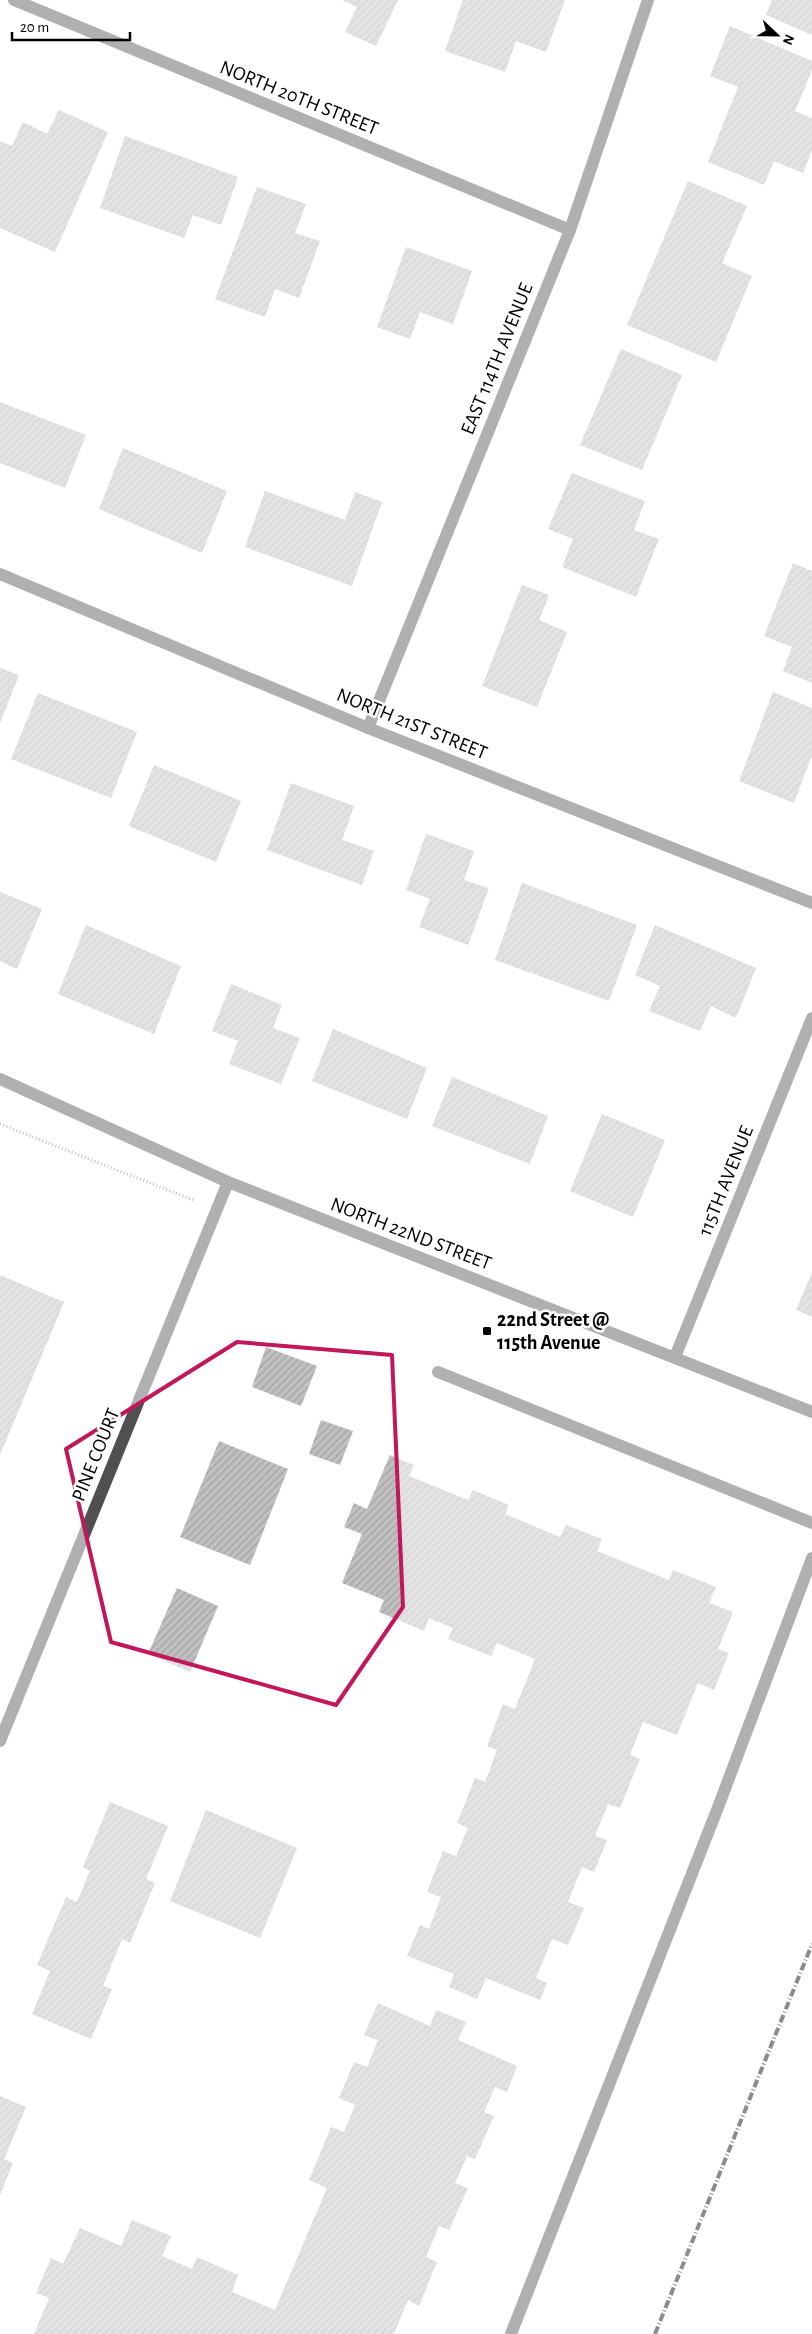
<svg xmlns="http://www.w3.org/2000/svg" width="812" height="2334" viewBox="0 0 812 2334" font-family="'Alegreya Sans',sans-serif">
<style>
.building{fill:url(#building-hatch)}
.lines{fill:none;stroke-linecap:round;stroke-linejoin:round}
.path{stroke:#727272;stroke-width:3;stroke-dasharray:1 2.5;stroke-linecap:butt}
.minor{stroke:#505050;stroke-width:12}
.rail{stroke:#000;stroke-width:4;stroke-dasharray:8 2.5 1 2.5;stroke-linecap:butt}
.marked{fill:none;stroke:#c2185b;stroke-width:4;stroke-linejoin:round}
.poi-dot{fill:#000;stroke:#fff;stroke-width:2}
.labels{text-anchor:middle;dominant-baseline:central;stroke-width:5;stroke-linejoin:round;paint-order:stroke}
.street-label{font-size:20px;fill:#000;stroke:#fff}
.poi-label{font-size:20px;font-weight:bold;fill:#000;stroke:#fff;text-anchor:start}
</style>
<defs>
<pattern id="building-hatch" width="6" height="6" patternUnits="userSpaceOnUse" patternTransform="scale(1.25)"><rect width="6" height="6" fill="#c0c0c0"/><path d="M-1 1l2-2M0 6l6-6M5 7l2-2" fill="none" stroke="#a3a3a3"/></pattern>
</defs>
<rect width="100%" height="100%" fill="#fff"/>
<g class="building">
<polygon points="342,0 398,0 376,46 345,32 357,7"/>
<polygon points="463,0 565,0 546,52 516,41 505,72 445,51"/>
<polygon points="772,0 812,0 812,35 766,15"/>
<polygon points="730,26 812,61 812,70 795,111 812,118 812,150 803,173 774,161 764,185 708,162 738,87 710,76"/>
<polygon points="59,110 108,132 55,252 0,228 0,141 12,146 23,122 47,134"/>
<polygon points="125,136 238,177 221,225 193,215 184,238 100,208"/>
<polygon points="688,181 747,206 722,263 752,276 716,362 627,325"/>
<polygon points="257,187 306,204 295,233 320,241 299,298 275,289 265,317 215,299"/>
<polygon points="406,247 472,271 453,324 420,312 410,339 377,327"/>
<polygon points="621,349 682,375 642,470 580,445"/>
<polygon points="0,402 86,435 65,488 0,463"/>
<polygon points="123,448 227,491 202,553 99,509"/>
<polygon points="572,473 645,501 634,530 659,539 636,597 562,567 573,539 548,529"/>
<polygon points="265,491 345,520 355,492 382,502 352,586 245,547"/>
<polygon points="793,563 812,571 812,683 783,671 792,647 764,636"/>
<polygon points="522,585 549,595 539,620 567,632 537,707 482,686"/>
<polygon points="0,668 19,675 0,723"/>
<polygon points="773,692 812,708 812,755 794,803 739,781"/>
<polygon points="38,693 137,732 111,798 11,759"/>
<polygon points="154,765 241,801 216,862 129,826"/>
<polygon points="291,783 354,806 342,840 374,851 362,885 267,850"/>
<polygon points="426,834 474,851 464,880 489,888 468,945 419,927 430,899 406,890"/>
<polygon points="522,883 637,925 609,1001 495,960"/>
<polygon points="0,892 42,909 17,969 0,961"/>
<polygon points="86,925 181,966 154,1034 58,994"/>
<polygon points="655,925 756,968 736,1018 711,1006 700,1031 649,1011 660,986 635,975"/>
<polygon points="231,984 282,1005 273,1028 300,1038 281,1084 229,1064 238,1041 212,1031"/>
<polygon points="333,1029 427,1068 407,1119 312,1081"/>
<polygon points="452,1077 548,1116 530,1164 432,1126"/>
<polygon points="602,1114 665,1140 633,1217 570,1191"/>
<polygon points="812,1272 812,1317 796,1310"/>
<polygon points="0,1275 64,1302 0,1455"/>
<polygon points="266,1347 317,1366 301,1406 252,1387"/>
<polygon points="321,1420 353,1431 340,1465 309,1454"/>
<polygon points="219,1441 288,1469 250,1565 180,1537"/>
<polygon points="390,1455 414,1465 409,1476 468,1500 473,1490 509,1505 505,1514 560,1537 566,1525 602,1539 597,1551 669,1580 673,1570 716,1587 709,1603 733,1612 718,1649 729,1653 714,1690 698,1683 677,1735 643,1722 630,1755 640,1759 620,1808 608,1804 595,1836 607,1840 594,1872 582,1867 568,1902 584,1908 568,1945 552,1939 536,1978 547,1983 540,2000 486,1978 477,1999 449,1987 454,1974 407,1956 420,1925 429,1929 441,1897 427,1892 443,1851 456,1856 468,1828 457,1823 475,1778 485,1782 497,1750 487,1746 503,1704 515,1709 535,1659 497,1643 491,1656 448,1639 453,1628 429,1618 424,1631 379,1612 384,1600 342,1583 362,1534 344,1527 354,1503 367,1509"/>
<polygon points="177,1588 218,1606 190,1672 148,1654"/>
<polygon points="110,1802 168,1826 146,1879 155,1883 130,1943 122,1939 103,1986 112,1989 91,2039 32,2014 50,1971 37,1965 66,1897 77,1902 90,1871 83,1867"/>
<polygon points="206,1810 297,1848 260,1938 170,1901"/>
<polygon points="378,2003 430,2026 436,2010 466,2022 458,2040 517,2066 507,2092 495,2087 484,2112 494,2116 475,2159 467,2156 455,2183 468,2188 449,2230 439,2226 426,2257 437,2262 419,2306 408,2300 394,2334 34,2334 49,2298 36,2293 51,2258 63,2264 80,2228 121,2246 132,2220 171,2236 162,2256 192,2269 197,2257 238,2275 232,2292 275,2310 327,2188 309,2180 331,2127 344,2132 355,2105 339,2098 354,2062 367,2067 378,2040 364,2035"/>
<polygon points="0,2096 26,2107 4,2159 13,2163 0,2195"/>
</g>
<g class="lines">
<polyline class="path" points="0,1124 193,1200"/>
<g class="minor">
<polyline points="14,0 570,230"/>
<polyline points="0,574 368,728 812,903"/>
<polyline points="368,728 570,230 648,0"/>
<polyline points="0,1079 228,1182 812,1412"/>
<polyline points="675,1357 812,1018"/>
<polyline points="438,1372 812,1523"/>
<polyline points="0,1741 228,1182"/>
<polyline points="511,2334 717,1810 812,1558"/>
</g>
<polyline class="rail" points="655,2334 812,1944"/>
</g>
<path d="M0 0H812V2334H0ZM237,1342L392,1355L403,1607L336,1705L111,1642L66,1449Z" fill="#fff" fill-opacity=".55" fill-rule="evenodd"/>
<path class="marked" d="M237,1342L392,1355L403,1607L336,1705L111,1642L66,1449Z"/>
<rect class="poi-dot" x="482" y="1326" width="10" height="10" rx="2.5"/>
<g class="labels">
<g class="street-label">
<text transform="translate(299 98) rotate(22)">NORTH 20TH STREET</text>
<text transform="translate(497 359) rotate(-68)">EAST 114TH AVENUE</text>
<text transform="translate(412 724) rotate(22)">NORTH 21ST STREET</text>
<text transform="translate(726 1181) rotate(-68)">115TH AVENUE</text>
<text transform="translate(411 1234) rotate(21)">NORTH 22ND STREET</text>
<text transform="translate(96 1455) rotate(-68)">PINE COURT</text>
</g>
<g class="poi-label">
<text x="497" y="1320">22nd Street @<tspan x="497" dy="23">115th Avenue</tspan></text>
</g>
</g>
<g transform="translate(777 35) rotate(112)" stroke="#ffffff" stroke-width="4" paint-order="stroke">
<path d="M0-4L9 19L0 12L-9 19Z" fill="#000000"/>
<text y="-8" font-size="14" font-weight="bold" text-anchor="middle" fill="#000000">N</text>
</g>
<path d="M12 32v8h118v-8" fill="none" stroke="#000000" stroke-width="2.5"/>
<text x="20" y="32" font-size="15" fill="#000000" stroke="#ffffff" stroke-width="4" paint-order="stroke">20 m</text>
</svg>
